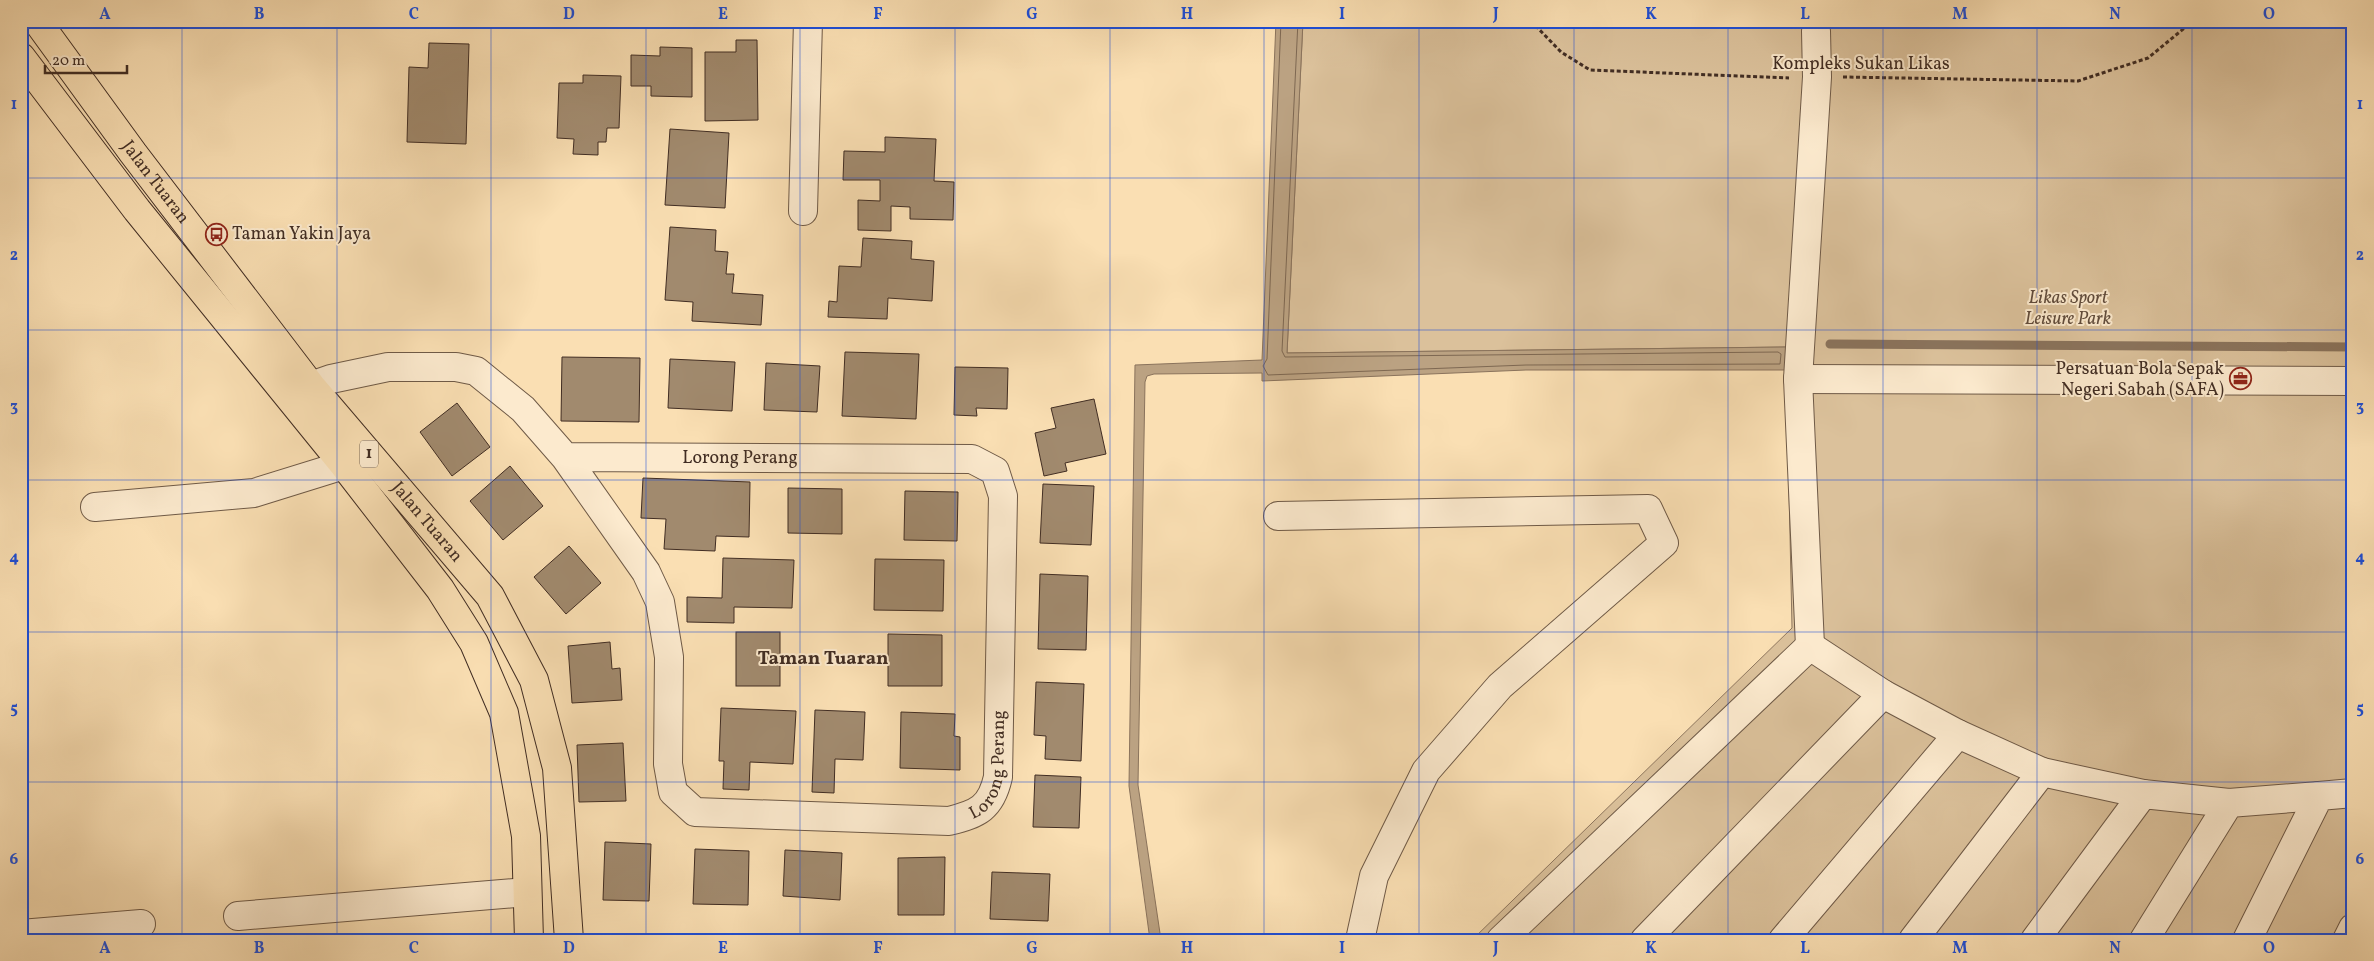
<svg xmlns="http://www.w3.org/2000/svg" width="2374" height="961" viewBox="0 0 2374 961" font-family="Vollkorn,serif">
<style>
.green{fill:#dbc19b;stroke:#8e775f}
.water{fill:#bba282;stroke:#8a735c}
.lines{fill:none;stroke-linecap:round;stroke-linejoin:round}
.shore{stroke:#7e6852;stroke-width:1}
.stream{stroke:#8a735c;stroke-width:9}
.building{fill:#a18a6e;stroke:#412d23}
.minor-casing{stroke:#6f5a47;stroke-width:30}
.major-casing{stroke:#412d23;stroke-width:30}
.path{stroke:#412d23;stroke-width:3;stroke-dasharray:4 2.5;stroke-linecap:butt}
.minor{stroke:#fceace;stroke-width:28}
.major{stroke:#fadfb3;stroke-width:28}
.grid{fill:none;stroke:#1d4ed8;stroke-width:1;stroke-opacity:0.55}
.labels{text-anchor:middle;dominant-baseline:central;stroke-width:4;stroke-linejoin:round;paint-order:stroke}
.shield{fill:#fceace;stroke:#796656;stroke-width:1}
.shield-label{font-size:16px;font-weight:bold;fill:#412d23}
.street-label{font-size:18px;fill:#412d23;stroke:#fceace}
.poi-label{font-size:18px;fill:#412d23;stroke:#fceace;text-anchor:start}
.park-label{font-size:18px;font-style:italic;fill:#604b3b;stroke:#fceace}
.neighbourhood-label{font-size:19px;font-weight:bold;fill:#412d23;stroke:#fceace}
.neatline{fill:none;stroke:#1d4ed8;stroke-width:2}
.grid-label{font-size:16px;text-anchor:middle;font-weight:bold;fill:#1d4ed8}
</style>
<rect width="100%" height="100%" fill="#fadfb3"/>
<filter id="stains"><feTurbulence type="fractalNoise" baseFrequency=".004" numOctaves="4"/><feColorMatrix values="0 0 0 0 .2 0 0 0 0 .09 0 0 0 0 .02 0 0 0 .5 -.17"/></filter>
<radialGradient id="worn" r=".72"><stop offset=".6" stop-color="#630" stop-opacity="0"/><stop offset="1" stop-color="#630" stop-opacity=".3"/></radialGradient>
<polygon class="green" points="1303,21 2353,21 2353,940 1472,940 1792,628 1786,347 1287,353"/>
<polygon class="water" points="1276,21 1303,21 1287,353 1786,347 1786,370 1526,370 1262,381 1262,373 1154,374 1147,376 1145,382 1138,785 1161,940 1150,940 1129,786 1135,365 1262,360"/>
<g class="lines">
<polyline class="shore" points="1281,21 1267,359 1263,366 1268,375 1526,365 1780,364 1781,354 1778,352 1285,357 1282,351 1298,21"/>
<polyline class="stream" points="1830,344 2353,347"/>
</g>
<g class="building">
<polygon points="736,40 757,40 758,120 705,121 705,52 736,52"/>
<polygon points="429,43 469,44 466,144 407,142 409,67 428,68"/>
<polygon points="660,47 692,48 692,97 651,96 651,86 631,86 631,55 660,56"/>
<polygon points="583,75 621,76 619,128 607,128 606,142 598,142 598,155 573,154 574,139 557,138 559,83 583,83"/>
<polygon points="670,129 729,133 725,208 665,205"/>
<polygon points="885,137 936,139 934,181 954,182 953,220 910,219 910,207 891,206 891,231 858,230 858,200 880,201 880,180 843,180 844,151 885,152"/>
<polygon points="670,227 716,230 715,251 728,252 726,274 734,274 732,293 763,295 761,325 692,321 693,302 665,300"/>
<polygon points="863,238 912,241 911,259 934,261 932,301 888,298 887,319 828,317 829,301 837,302 839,266 861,267"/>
<polygon points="845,352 919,354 916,419 842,416"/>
<polygon points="562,357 640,358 639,422 561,421"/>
<polygon points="670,359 735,362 732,411 668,408"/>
<polygon points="766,363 820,366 817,412 764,410"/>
<polygon points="955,367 1008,368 1007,409 976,408 977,416 954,415"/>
<polygon points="1094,399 1106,454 1065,463 1067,471 1044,476 1035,433 1056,428 1051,408"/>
<polygon points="457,403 490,447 452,476 420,432"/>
<polygon points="510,466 543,506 503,540 470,501"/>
<polygon points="643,478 750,482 749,537 716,536 715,551 664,549 666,519 641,518"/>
<polygon points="1043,484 1094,486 1091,545 1040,543"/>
<polygon points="788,488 842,489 842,534 788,533"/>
<polygon points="905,491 958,492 957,541 904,540"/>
<polygon points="569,546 601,583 566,614 534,577"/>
<polygon points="723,558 794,560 792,608 734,607 734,623 687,622 687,597 722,598"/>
<polygon points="875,559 944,560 943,611 874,610"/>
<polygon points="1040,574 1088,576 1086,650 1038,649"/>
<rect x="736" y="632" width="44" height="54"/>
<polygon points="888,634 942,635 942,686 888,686"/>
<polygon points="610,642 612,669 620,668 622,700 572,703 568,646"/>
<polygon points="1036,682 1084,684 1081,761 1045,759 1046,736 1034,735"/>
<polygon points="721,708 796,711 793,764 750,762 749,790 723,789 724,761 719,761"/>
<polygon points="815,710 865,712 863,760 835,759 834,793 812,792"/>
<polygon points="901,712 955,714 954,736 960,737 960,770 900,768"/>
<polygon points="623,743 626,801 579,802 577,745"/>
<polygon points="1035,775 1081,777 1079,828 1033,827"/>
<polygon points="605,842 651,844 649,901 603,900"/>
<polygon points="695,849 749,851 748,905 693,904"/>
<polygon points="785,850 842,853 840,900 783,896"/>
<polygon points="945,857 944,915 898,915 898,858"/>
<polygon points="992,872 1050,874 1048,921 990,919"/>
</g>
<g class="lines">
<defs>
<g id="minor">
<polyline points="803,211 808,21"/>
<polyline points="1798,379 2353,381"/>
<path id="s1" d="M311,386L331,379L388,367H456L476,371L523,409L565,457L646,572L660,602L669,657L668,764L673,792L695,812L949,821C978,814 991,808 998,777L1003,496L995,471L972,459L565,457"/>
<polyline points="95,507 254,493 344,465"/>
<polyline points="1278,516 1648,509 1664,543 1500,686 1426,771 1374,876 1360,940"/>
<polyline points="1810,646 1798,379 1817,77 1816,31"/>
<polyline points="238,916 527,892"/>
<polyline points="21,934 141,924"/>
<polyline points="1501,940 1810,646 1883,694"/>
<polyline points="1645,940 1883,694 1958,734"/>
<polyline points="1783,940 1958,734 2042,772"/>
<polyline points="1913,940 2042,772 2143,794"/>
<polyline points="2035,940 2143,794 2229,803"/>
<polyline points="2144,940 2229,803 2319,796"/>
<polyline points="2247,940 2319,796 2353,793"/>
<polyline points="2347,940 2353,928"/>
</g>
<g id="major">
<path id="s2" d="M37,21L133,153L311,386L490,596L534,680L557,768L569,940"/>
<polyline points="21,57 137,210 344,465 440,589 474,643 504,713 526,836 529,940"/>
</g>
</defs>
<use href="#minor" class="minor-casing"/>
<use href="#major" class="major-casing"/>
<g class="path">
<polyline points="1531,21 1561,52 1590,70 1789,78"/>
<polyline points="1843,25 1851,21"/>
<polyline points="1843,77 2078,81 2148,58 2193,21"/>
</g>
<use href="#minor" class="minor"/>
<use href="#major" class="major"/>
</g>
<path class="grid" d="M182,21V940M337,21V940M491,21V940M646,21V940M800,21V940M955,21V940M1110,21V940M1264,21V940M1419,21V940M1574,21V940M1728,21V940M1883,21V940M2037,21V940M2192,21V940M21,178H2353M21,330H2353M21,480H2353M21,632H2353M21,782H2353"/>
<defs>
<symbol id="bus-ring" viewBox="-11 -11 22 22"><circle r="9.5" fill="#fceace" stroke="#8f2418" stroke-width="1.5"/><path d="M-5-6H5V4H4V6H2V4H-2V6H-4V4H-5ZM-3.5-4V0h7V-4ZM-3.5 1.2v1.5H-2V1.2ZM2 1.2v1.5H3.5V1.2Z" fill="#8f2418"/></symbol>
<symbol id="office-ring" viewBox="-11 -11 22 22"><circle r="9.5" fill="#fceace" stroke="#8f2418" stroke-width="1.5"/><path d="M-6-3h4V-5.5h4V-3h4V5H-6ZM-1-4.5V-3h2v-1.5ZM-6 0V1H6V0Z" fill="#8f2418"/></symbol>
</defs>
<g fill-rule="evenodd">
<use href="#bus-ring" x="204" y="222" width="25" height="25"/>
<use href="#office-ring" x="2228" y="366" width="25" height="25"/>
</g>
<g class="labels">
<rect class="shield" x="360" y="440.5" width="18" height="27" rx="4"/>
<g class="shield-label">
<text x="369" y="454">1</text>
</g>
<g class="street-label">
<text x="1861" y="64">Kompleks Sukan Likas</text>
<text stroke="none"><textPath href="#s2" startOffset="200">Jalan Tuaran</textPath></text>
<text x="740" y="458">Lorong Perang</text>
<text stroke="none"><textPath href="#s2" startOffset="635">Jalan Tuaran</textPath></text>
<text stroke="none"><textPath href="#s1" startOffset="1021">Lorong Perang</textPath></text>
</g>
<g class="poi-label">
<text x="232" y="234">Taman Yakin Jaya</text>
<text x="2224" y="369" text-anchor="end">Persatuan Bola Sepak<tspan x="2224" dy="21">Negeri Sabah (SAFA)</tspan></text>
</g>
<g class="park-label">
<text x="2068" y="298">Likas Sport<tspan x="2068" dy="21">Leisure Park</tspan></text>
</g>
<g class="neighbourhood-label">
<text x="823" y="659">Taman Tuaran</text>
</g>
</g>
<rect width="2374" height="961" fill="none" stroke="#fadfb3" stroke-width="55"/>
<path d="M45 65v8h82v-8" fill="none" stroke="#412d23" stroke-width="2.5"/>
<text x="52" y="65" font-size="15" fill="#412d23" stroke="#fceace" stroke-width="4" paint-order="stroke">20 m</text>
<rect x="28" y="28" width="2318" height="906" class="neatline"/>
<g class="grid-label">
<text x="105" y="19">A</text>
<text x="259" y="19">B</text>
<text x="414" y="19">C</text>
<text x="569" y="19">D</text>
<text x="723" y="19">E</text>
<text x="878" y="19">F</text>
<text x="1032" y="19">G</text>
<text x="1187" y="19">H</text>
<text x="1342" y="19">I</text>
<text x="1496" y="19">J</text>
<text x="1651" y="19">K</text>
<text x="1805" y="19">L</text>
<text x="1960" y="19">M</text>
<text x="2115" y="19">N</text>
<text x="2269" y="19">O</text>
<text x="14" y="109">1</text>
<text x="2360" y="109">1</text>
<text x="14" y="260">2</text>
<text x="2360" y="260">2</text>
<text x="14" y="411">3</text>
<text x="2360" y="411">3</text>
<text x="14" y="562">4</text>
<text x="2360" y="562">4</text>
<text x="14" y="713">5</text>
<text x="2360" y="713">5</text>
<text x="14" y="864">6</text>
<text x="2360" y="864">6</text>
<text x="105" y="953">A</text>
<text x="259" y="953">B</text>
<text x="414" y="953">C</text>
<text x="569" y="953">D</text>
<text x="723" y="953">E</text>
<text x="878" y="953">F</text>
<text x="1032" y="953">G</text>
<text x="1187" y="953">H</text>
<text x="1342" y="953">I</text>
<text x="1496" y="953">J</text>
<text x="1651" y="953">K</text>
<text x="1805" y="953">L</text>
<text x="1960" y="953">M</text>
<text x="2115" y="953">N</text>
<text x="2269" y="953">O</text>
</g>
<rect width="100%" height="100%" filter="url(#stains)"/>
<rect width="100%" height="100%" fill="url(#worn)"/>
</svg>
